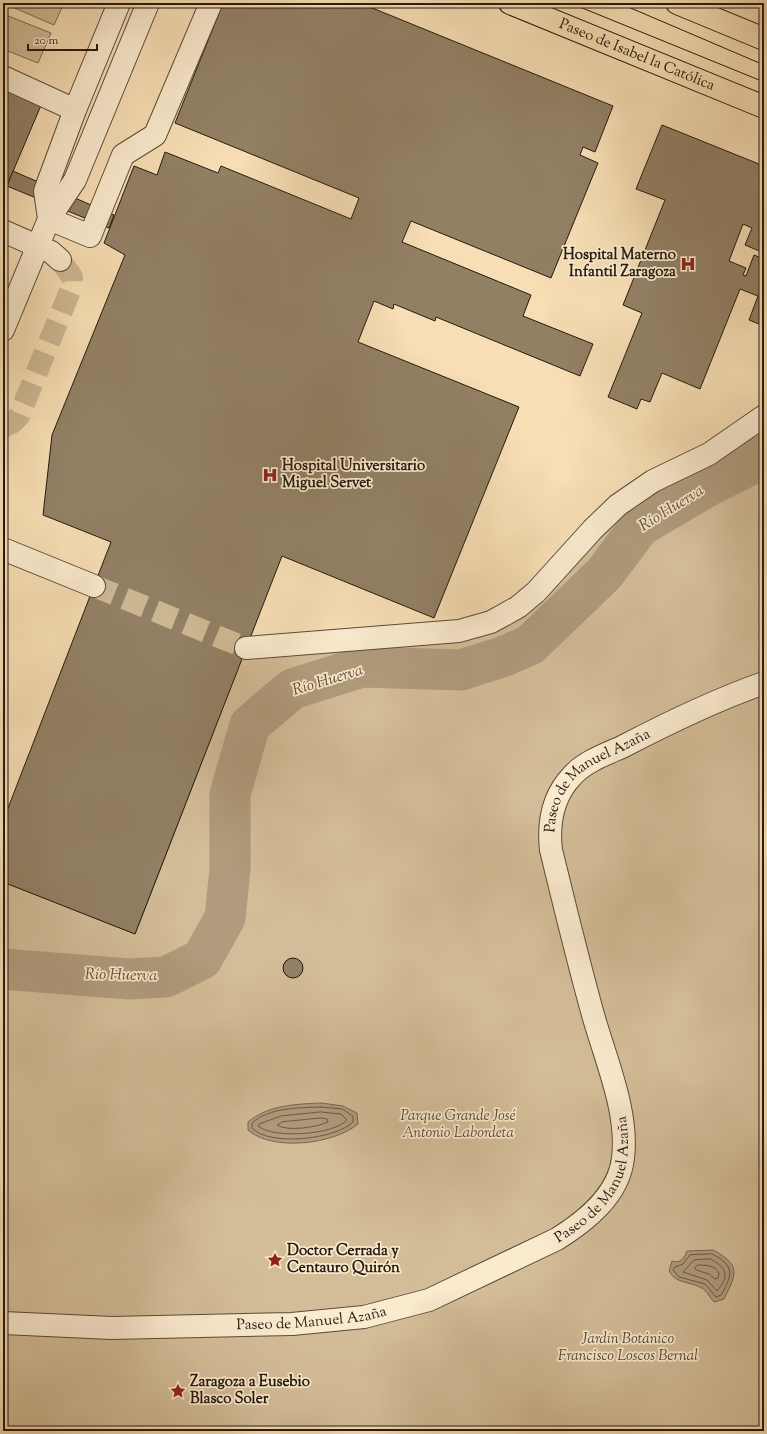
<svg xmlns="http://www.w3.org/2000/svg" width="767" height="1434" viewBox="0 0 767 1434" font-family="'Sorts Mill Goudy',serif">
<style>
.green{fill:#d3bd98;stroke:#7c6c54}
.water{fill:#b09b7c;stroke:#786750}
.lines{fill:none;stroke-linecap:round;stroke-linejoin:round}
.shore{stroke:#6a5a46;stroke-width:1}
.river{stroke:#b09b7c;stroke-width:41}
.building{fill:#928065;stroke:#251a0f}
.minor-tunnel{stroke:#cdb793;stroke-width:22;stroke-dasharray:22 11;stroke-linecap:butt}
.minor-casing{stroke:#5a4b38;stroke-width:24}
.major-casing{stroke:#251a0f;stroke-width:24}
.minor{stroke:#faeace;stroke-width:22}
.major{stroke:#f7deb4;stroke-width:22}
.tram{stroke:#251a0f;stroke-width:1}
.labels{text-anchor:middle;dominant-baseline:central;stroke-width:3.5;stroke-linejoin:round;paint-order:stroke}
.street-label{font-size:15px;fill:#251a0f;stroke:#faeace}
.poi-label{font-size:15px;font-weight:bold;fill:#251a0f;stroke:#faeace;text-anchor:start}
.park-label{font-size:15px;font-style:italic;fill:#594b38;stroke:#faeace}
.water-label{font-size:16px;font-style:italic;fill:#5d4e3b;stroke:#faeace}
</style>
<rect width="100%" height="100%" fill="#f7deb4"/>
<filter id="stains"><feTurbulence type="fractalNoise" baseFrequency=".005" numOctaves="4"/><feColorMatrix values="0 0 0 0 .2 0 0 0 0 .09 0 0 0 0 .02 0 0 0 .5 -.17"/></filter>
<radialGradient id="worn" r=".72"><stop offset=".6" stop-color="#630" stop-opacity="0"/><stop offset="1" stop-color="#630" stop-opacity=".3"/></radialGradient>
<g class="green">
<polygon points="3,3 64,3 54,25"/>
<polygon points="3,14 51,33 38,63 3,49"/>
<polygon points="764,416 764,1431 3,1431 3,882 135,934 246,648 491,622 593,529"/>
</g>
<g class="water">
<path d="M321,1103L343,1106L357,1113L358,1124C334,1144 273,1152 248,1130V1122C268,1105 296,1104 321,1103Z"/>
<path d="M713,1250C741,1265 737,1273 724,1299L714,1302C710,1298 706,1290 702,1288C689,1281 676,1284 669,1271L672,1261C681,1264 684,1258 687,1251Z"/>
</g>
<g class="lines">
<g class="shore">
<path d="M321,1107L342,1109L353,1116V1122C336,1139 270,1147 252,1128V1123C270,1107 299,1108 321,1107Z"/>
<path d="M321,1112L341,1114L347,1120C334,1135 273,1139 258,1126L259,1124L281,1116Z"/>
<path d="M321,1118L327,1119L328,1122C318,1127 287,1132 277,1125L282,1122Z"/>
<path d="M712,1254C735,1266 733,1274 721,1295L716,1297L705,1284L679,1277L673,1270L675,1267L683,1264L690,1255Z"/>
<path d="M710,1259C727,1267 730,1276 717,1291L707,1280L683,1272L694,1260Z"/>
<path d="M698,1265C706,1265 715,1265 719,1273L718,1278L715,1279L709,1274L696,1270L695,1268Z"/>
</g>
<polyline class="river" points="3,969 129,979 166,977 202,959 225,918 230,869 230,794 250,725 292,689 362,667 461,670 502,657 530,645 604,574 640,526 708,486 748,466 764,455"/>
</g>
<g class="building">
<polygon points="223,3 360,3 613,106 595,152 583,147 580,155 598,163 551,278 411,221 402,242 531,295 523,316 593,344 580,376 436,317 435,321 394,304 393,309 374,301 358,342 519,407 434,618 282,556 135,934 3,882 3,821 111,542 43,515 52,435 125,255 104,243 134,166 157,175 165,152 218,173 221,166 351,219 359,198 175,123"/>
<polygon points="3,86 42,103 3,195"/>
<polygon points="662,125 764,166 764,253 745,245 752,228 743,224 729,261 746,268 743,275 746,276 754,255 764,259 764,326 749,320 758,296 740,289 700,389 662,373 650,402 641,399 637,409 608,397 642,313 623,305 665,200 636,189"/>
<polygon points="13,171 114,215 109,228 7,186"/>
<circle cx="293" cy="968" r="10"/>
</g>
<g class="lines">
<g class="minor-tunnel">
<polyline points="3,427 12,423 19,416 72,286 72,277 60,260"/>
<polyline points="94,586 246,648"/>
</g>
<defs>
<g id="minor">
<polyline points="3,77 75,110"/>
<polyline points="49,219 90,236 123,155 155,135 211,3"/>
<polyline points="49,219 75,180 148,3"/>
<polyline points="3,231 51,252 60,260"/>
<polyline points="3,330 49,219 45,191 75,110 119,3"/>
<polyline points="3,549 94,586"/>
<polyline points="246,648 459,631 491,622 518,607 536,592 593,529 618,505 653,481 709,454 764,416"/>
<path id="s1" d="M3,1323L112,1328L292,1324L364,1317L429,1300L557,1239C586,1221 619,1195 623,1158C629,1111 604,1056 592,1011C577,957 564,903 551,850C548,823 553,796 572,776C584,762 606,754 622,747C668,723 715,700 764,683"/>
</g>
<g id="major">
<path id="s2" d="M510,3L764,107"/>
<polyline points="677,3 764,39"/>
</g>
</defs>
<use href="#minor" class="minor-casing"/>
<use href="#major" class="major-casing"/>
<use href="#minor" class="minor"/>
<use href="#major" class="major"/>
<g class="tram">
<polyline points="570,3 764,82"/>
<polyline points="619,3 764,65"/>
</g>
</g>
<defs>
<symbol id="hospital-bare" viewBox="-9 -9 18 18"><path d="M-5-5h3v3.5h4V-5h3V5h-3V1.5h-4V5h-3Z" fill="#8f2418" stroke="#faeace" stroke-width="2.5" paint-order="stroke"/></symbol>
<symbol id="sight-bare" viewBox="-9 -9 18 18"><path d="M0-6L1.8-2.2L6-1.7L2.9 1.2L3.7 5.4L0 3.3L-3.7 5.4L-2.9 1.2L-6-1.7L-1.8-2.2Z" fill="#8f2418" stroke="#faeace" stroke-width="2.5" paint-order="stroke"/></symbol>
</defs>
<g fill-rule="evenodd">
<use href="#hospital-bare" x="677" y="253" width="22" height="22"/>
<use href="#hospital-bare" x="259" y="464" width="22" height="22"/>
<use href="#sight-bare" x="264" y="1249" width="22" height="22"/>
<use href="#sight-bare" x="167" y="1380" width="22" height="22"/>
</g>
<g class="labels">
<g class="street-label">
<text stroke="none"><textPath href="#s2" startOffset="137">Paseo de Isabel la Católica</textPath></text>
<text stroke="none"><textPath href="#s1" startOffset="1089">Paseo de Manuel Azaña</textPath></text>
<text stroke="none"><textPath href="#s1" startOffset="645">Paseo de Manuel Azaña</textPath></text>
<text stroke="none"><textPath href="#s1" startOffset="309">Paseo de Manuel Azaña</textPath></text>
</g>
<g class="poi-label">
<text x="676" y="255" text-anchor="end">Hospital Materno<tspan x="676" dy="17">Infantil Zaragoza</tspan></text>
<text x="282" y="466">Hospital Universitario<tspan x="282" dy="17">Miguel Servet</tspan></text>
<text x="287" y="1251">Doctor Cerrada y<tspan x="287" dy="17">Centauro Quirón</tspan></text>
<text x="190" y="1382">Zaragoza a Eusebio<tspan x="190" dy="17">Blasco Soler</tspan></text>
</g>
<g class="park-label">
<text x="458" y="1116">Parque Grande José<tspan x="458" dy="17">Antonio Labordeta</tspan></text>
<text x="628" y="1339">Jardín Botánico<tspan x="628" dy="17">Francisco Loscos Bernal</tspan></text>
</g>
<g class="water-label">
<text transform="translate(672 509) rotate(-32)">Río Huerva</text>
<text transform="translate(328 681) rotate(-17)">Río Huerva</text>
<text transform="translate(121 976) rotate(1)">Río Huerva</text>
</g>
</g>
<rect width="767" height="1434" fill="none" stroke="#f7deb4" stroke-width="16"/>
<rect x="4" y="4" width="759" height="1426" fill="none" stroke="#251a0f" stroke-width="2"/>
<rect x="8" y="8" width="751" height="1418" fill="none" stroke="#251a0f"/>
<path d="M28 44v6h69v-6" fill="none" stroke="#251a0f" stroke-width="2"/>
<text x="34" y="44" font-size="12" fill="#251a0f" stroke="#faeace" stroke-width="3" paint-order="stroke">20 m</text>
<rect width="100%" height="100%" filter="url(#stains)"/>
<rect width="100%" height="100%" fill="url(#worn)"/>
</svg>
